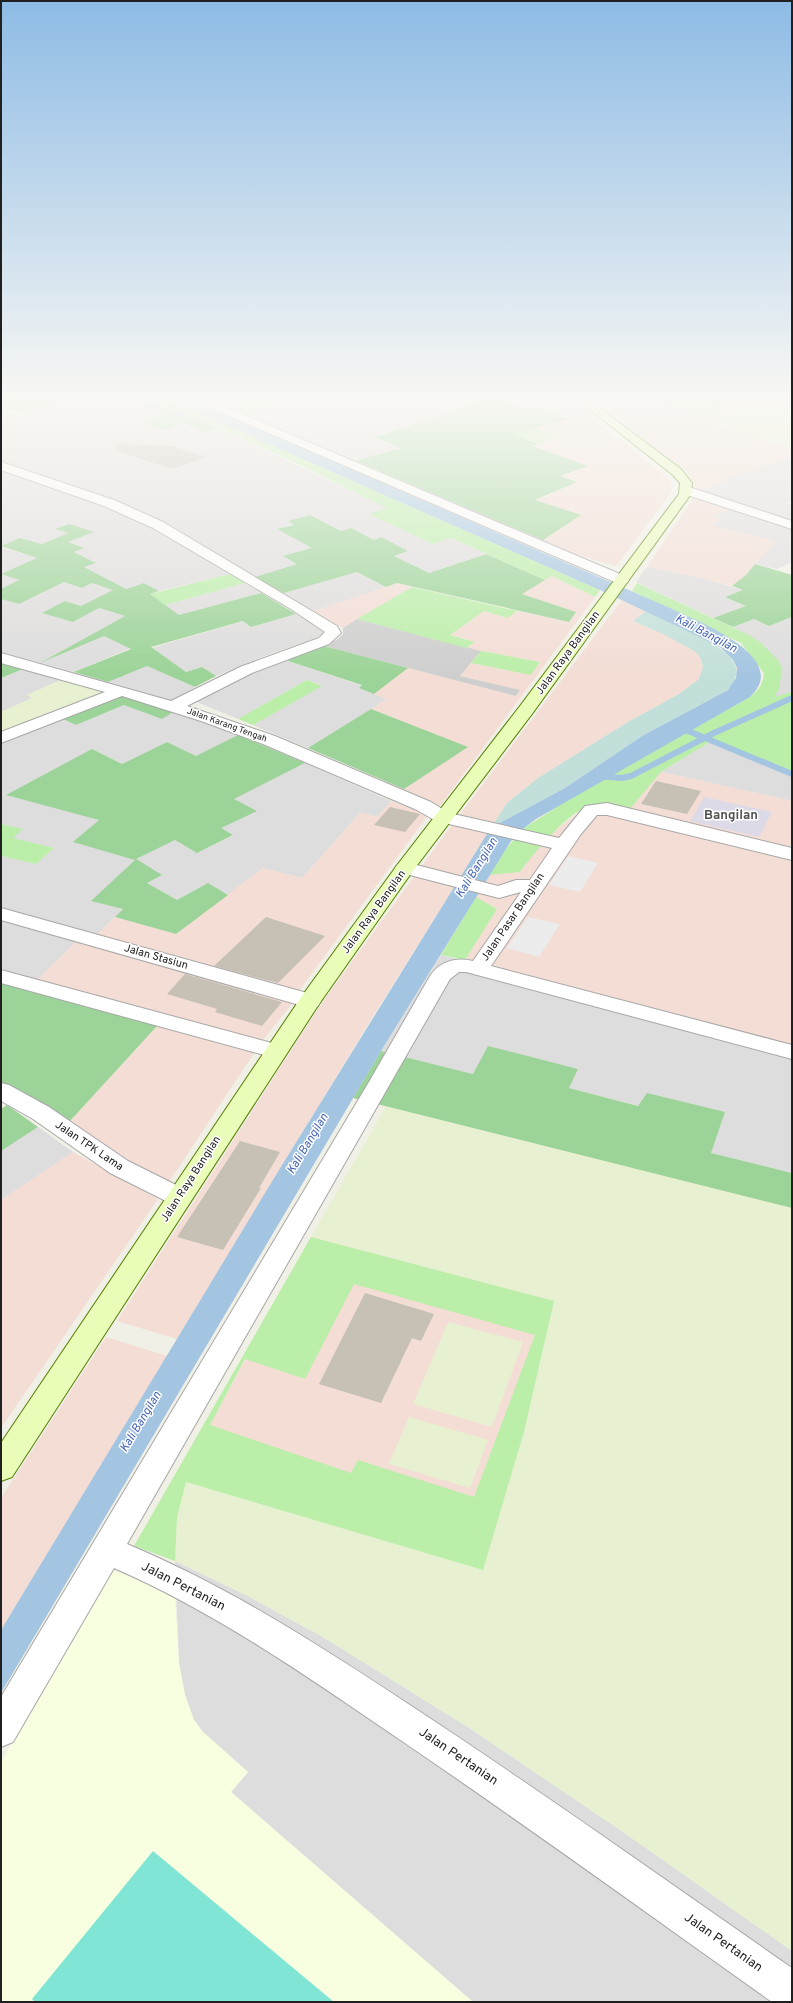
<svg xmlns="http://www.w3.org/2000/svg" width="793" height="2003" viewBox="0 0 793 2003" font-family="Overpass,sans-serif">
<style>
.residential{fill:#dedddd}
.commercial{fill:#f3ddd5}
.education{fill:#f8ffe1}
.religious{fill:#cecece}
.farmland{fill:#e7f1d1}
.grass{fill:#bbeea9;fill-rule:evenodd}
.forest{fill:#9cd398}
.wetland{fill:#c2e0d9}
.pitch{fill:#80e5d5}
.parking{fill:#ececec}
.plaza{fill:#dddae7}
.water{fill:#a4c5e1}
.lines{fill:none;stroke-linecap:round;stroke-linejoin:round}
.stream-far1{stroke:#a4c5e1;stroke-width:4.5}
.stream{stroke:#a4c5e1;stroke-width:6}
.building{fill:#c6c0b5}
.minor-casing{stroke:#a7a7a7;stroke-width:2}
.secondary-casing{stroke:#537e00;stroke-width:2}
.minor{fill:#fff;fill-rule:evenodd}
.secondary{fill:#eafdb8;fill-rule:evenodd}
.labels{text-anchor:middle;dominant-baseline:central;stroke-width:3;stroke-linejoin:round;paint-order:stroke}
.far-street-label{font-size:9px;fill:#202020;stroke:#fff}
.street-label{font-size:11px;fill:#202020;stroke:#fff}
.water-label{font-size:12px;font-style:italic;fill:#4564b7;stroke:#fff}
.quarter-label{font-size:13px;font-weight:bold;fill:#535353;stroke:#fff}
.near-street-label{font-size:13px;fill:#202020;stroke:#fff}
</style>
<rect width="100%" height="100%" fill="#f1f0e6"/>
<g class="residential">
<polygon points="71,397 126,397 165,415 141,422 161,430 184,423 204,432 218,428 388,508 370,514 433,544 451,538 486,554 429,573 394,556 408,551 381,538 374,540 351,528 342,531 310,515 289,521 295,524 278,529 313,548 284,556 298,564 255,577 163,523 82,489 1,461 1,410 5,409 20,413"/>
<polygon points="185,397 461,397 484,401 376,436 401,448 342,465"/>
<polygon points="792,457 792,500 786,503 792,505 792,523 701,491 724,481 720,479"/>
<polygon points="1,470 61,491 134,519 180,543 230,574 159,591 144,583 126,589 83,567 96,563 73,552 83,547 68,542 93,532 56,529 68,533 42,544 20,538 1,547 37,558 1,574 20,580 1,589"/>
<polygon points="735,507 792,527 792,562 777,569 755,564 775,541 711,526 721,519 713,517"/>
<polygon points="647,567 698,577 743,590 725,597 747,606 713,618 636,582"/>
<polygon points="357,572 386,587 314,611 284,593"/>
<polygon points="64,582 82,588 92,583 114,590 81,606 65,601 43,613 73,622 99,608 125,616 44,661 104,636 131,648 74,672 1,652 1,599 19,604"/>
<polygon points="245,583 261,593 179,615 165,605"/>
<polygon points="296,614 319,627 324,633 314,639 270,654 216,676 202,667 186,672 151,648 244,621 252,627"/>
<polygon points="792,617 792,692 773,698 760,642 733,627 754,619 769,626"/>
<polygon points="285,660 363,686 359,688 387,699 308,748 253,725 322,685 307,680 238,719 194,701 235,680"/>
<polygon points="147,666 195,687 173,701 108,682"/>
<polygon points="23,669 63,679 27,695 33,698 1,712 1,678"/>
<polygon points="124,705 162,718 173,712 238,735 196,756 167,742 122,764 92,749 99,820 74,842 135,859 175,840 197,853 232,836 221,829 233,799 305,763 391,801 377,817 360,813 302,878 263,868 228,895 208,883 177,900 147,883 162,875 92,901 123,909 96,936 1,909 1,856 36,864 54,848 12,838 22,829 1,824 1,744 63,719 76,725"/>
<polygon points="711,741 792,774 792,801 661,772"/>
<polygon points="1,919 78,940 36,981 1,971"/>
<polygon points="441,955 792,1047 792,1173 711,1153 725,1112 639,1106 569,1088 578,1068 473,1074 381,1051"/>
<polygon points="38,1127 73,1152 1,1200 1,1151"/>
<polygon points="175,1561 244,1594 323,1637 471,1729 626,1834 792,1951 792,2002 473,2002 231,1792 248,1772 203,1732 194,1720 185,1695 179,1663"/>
</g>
<g class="commercial">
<polygon points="539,397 569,397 586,413 671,481 672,489 669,495 616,566 578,555 543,540 580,515 535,501 576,482 559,476 587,466 531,446 558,437 534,428 568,419 534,407 519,409 506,399"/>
<polygon points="591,397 730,397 703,411 729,416 711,424 792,449 792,457 721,479 725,481 701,491 696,490 694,481 687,472"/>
<polygon points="693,495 735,507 714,517 721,519 712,526 776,541 746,575 732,586 698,577 647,567 691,501"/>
<polygon points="552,576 595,597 440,806 404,789 467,747 371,709 387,699 374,694 408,668 516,696 519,690 460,676 471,663 531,675 540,662 466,648 475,642 450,635 484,611 508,618 517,611 569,622 576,612 521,594"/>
<polygon points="397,583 412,587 343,628 314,611"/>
<polygon points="622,600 646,611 633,621 663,634 696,652 701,659 703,667 699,679 679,694 628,722 538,778 507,803 373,1016 177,1339 117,1321 321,1004 443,837"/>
<polygon points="661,772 792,801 792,842 789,849 628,810"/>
<polygon points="391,801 428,815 299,991 96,936 115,917 176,934 263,868 302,878 360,813 377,817"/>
<polygon points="583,809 792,856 792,1047 465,960 497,909 476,897 489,875 520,871 540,845 562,825"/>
<polygon points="78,940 295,1000 259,1045 36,981"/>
<polygon points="157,1026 254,1053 169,1182 117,1155 69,1122"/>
<polygon points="73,1152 158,1199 1,1428 1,1200"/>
<polygon points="311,1237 554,1301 499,1518 483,1570 210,1425"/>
<polygon points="106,1337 167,1356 1,1630 1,1498"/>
</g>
<polygon class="education" points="113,1570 175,1595 179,1663 185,1695 194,1720 203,1732 248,1772 231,1792 473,2002 1,2002 1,1762"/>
<polygon class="religious" points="357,619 481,651 460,676 520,690 516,696 324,646 338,639 343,634 343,628"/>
<g class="farmland">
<polygon points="730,397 792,397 792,449 710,424 729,416 702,411"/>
<polygon points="63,679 107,692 1,733 1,712 32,698 27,695"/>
<polygon points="386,1106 792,1208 792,1951 626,1834 471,1729 323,1637 244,1594 175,1561 177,1518 186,1482 483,1570 524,1432 554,1301 311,1237"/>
<polygon points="448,1322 523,1342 492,1427 413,1404"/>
<polygon points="409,1417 488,1440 470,1488 389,1464"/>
</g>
<g class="grass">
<polygon points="149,397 162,397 171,401 600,590 595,597 552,576 545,580 451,538 433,544 369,514 387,508 292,461"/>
<polygon points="461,397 539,397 484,401"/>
<polygon points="664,397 730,397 702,411 654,402"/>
<polygon points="267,399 278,403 243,412 232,408"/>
<polygon points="534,428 559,437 538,444 513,434"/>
<polygon points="230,574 245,583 165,605 150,594"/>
<path d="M637,583L749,635L760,642L778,660L782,669L779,689L774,697L792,692V774L711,741L661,772L629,810C615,810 598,807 585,809C569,811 530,858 520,872L489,875L504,851L524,828L573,797L750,697C759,690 763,684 764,673L741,643L632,591Z"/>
<polygon points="412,587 517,611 508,618 484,611 450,635 475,642 466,648 357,619"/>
<polygon points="481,651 482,651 540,662 531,675 471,663"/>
<polygon points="307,680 322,686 253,725 238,719"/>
<polygon points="1,824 23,829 13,838 54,848 36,864 1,856"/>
<polygon points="476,897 497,909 465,960 441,955"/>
<path d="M311,1237L554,1301L524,1432L483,1570L186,1482L177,1518L175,1561L134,1546ZM354,1284L535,1335L474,1497L358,1460L351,1473L210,1425L245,1359L305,1379Z"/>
</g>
<g class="forest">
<polygon points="1,397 71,397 19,413 5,409 1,410"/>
<polygon points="126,397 149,397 218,428 204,432 184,423 161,430 140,422 165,415"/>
<polygon points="506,399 519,409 534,407 569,419 513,434 538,444 532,446 588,466 560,476 577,482 535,500 581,515 543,540 356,461 401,448 375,437 484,401"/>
<polygon points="310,515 341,531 351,528 374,540 381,537 408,551 394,556 429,573 486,554 545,580 522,594 576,612 569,622 397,583 386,587 357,572 284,593 255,577 297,564 283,556 312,548 277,529 294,525 288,521"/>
<polygon points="69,524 94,532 68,542 84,548 74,552 96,563 84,567 126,589 144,583 159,591 150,594 179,615 261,593 296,614 251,627 243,621 151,647 186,672 202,667 216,676 195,687 147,666 108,682 74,672 131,649 104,636 40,663 125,616 99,608 73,622 42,613 65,601 81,606 113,590 92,583 82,588 64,582 19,604 1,599 1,589 19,580 1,574 37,558 1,546 20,538 42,544 68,533 55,529"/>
<polygon points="755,564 792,575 792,617 769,626 754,619 733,627 713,618 746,606 725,597 743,590 732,586 746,575"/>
<polygon points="324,646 408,668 374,694 359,688 362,685 285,660"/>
<polygon points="1,663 23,669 1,678"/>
<polygon points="121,695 173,712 162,719 124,705 76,725 63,719"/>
<polygon points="371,709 468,747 404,789 308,748"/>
<polygon points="238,735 305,763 234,799 257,811 221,828 233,835 197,853 175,840 136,859 162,875 147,883 177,900 208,883 228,895 176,934 115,917 123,909 91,901 135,860 73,842 99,820 6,795 92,749 122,764 167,742 196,756"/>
<polygon points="1,982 157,1026 69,1122 32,1098 1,1082"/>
<polygon points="488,1046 578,1069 569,1088 638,1106 647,1093 725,1112 711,1153 792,1173 792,1208 353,1098 381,1051 473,1074"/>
<polygon points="7,1105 38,1127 1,1151 1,1109"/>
</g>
<path class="wetland" d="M646,611C667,621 731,645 736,668C738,676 733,683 728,690L642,736L565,788L494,827L487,834L507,803L538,778L628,722L679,694L699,679L703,667L701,659L696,652L663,634L633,621Z"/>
<polygon class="pitch" points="153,1851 334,2002 35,2002 32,1999"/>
<g class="parking">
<polygon points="568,856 598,863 580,892 549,885"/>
<polygon points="528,917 560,924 539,957 507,948"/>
</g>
<polygon class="plaza" points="704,797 772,812 759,837 690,821"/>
<path class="water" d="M162,397H185L670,608C697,621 793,657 750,697L536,819L524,828L511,841L381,1051L1,1693V1630L279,1170L487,834L498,824L565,788L642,736L728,690L736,678L737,668L733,660L721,648L700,637L600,590Z"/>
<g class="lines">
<polyline class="stream-far1" points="143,397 183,415"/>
<g class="stream">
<polyline points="681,728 792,774"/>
<polyline points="597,776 622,778 631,776 714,733 792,698"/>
</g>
</g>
<g class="building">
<polygon points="117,444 171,446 206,457 173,469 116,451"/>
<polygon points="656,781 701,791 687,814 641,804"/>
<polygon points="390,807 420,814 405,832 374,825"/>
<polygon points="266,917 325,936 278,983 214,966"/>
<polygon points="185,974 282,1002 262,1026 215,1012 217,1009 167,994"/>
<polygon points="240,1141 280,1152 259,1188 261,1188 223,1250 177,1237"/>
<polygon points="365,1293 434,1314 421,1341 412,1338 381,1403 319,1384"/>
</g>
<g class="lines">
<defs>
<g id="minor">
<polygon points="188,397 202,397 627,577 629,580 627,583 617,583 190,399"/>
<path d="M1,462L114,500L163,522L337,626L341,633L329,644L252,673L187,706L275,736L431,802L449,813L559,838L585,806L607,803L792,848V860L607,815H597L581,834L491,966L792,1045V1059L466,972H459L450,979L127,1544C232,1588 325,1649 419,1711C545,1794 668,1882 792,1968V2002H772C647,1913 523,1823 396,1737C305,1675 215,1612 114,1568L13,1742L1,1747V1697L369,1082L430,976C440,961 456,957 473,961L521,892L499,898L398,872L395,868L398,864L405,862L498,886L516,880H530L552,848L436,821L417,810L263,744L201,721L122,696L1,743V732L105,692L1,663V653L171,701L240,667L319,638L325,632L291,609L153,528L104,506L1,470Z"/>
<polygon points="686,486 792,521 792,529 681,493 680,490"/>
<polygon points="1,908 318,996 321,1001 318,1006 310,1008 1,920"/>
<polygon points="1,970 283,1046 286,1051 283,1056 275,1058 1,983"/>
<polygon points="1,1083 9,1085 49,1107 128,1161 188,1191 192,1197 188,1203 179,1206 170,1203 110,1173 33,1119 1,1101"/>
</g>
<polygon id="secondary" points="574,397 585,397 681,469 692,483 691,494 532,714 412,872 319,1004 12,1477 1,1481 1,1443 302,996 398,864 520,706 679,494 680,483 673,475"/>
</defs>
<use href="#minor" class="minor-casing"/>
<use href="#secondary" class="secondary-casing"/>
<use href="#minor" class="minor"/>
<use href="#secondary" class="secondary"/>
</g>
<linearGradient id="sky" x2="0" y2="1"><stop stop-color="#8dbbe5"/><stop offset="0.59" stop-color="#f9f8f4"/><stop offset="1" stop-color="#f9f8f4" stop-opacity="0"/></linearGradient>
<rect width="793" height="677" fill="url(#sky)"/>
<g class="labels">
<g class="far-street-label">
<text transform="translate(227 725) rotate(20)">Jalan Karang Tengah</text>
</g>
<g class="street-label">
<text transform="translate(568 653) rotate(-54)">Jalan Raya Bangilan</text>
<text transform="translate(374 912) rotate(-54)">Jalan Raya Bangilan</text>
<text transform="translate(513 917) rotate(-56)">Jalan Pasar Bangilan</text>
<text transform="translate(156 957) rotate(16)">Jalan Stasiun</text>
<text transform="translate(89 1146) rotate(34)">Jalan TPK Lama</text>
<text transform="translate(191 1179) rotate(-57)">Jalan Raya Bangilan</text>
</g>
<g class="water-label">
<text transform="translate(706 634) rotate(28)">Kali Bangilan</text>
<text transform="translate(477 868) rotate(-58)">Kali Bangilan</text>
<text transform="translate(308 1144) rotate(-59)">Kali Bangilan</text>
<text transform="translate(141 1422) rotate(-59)">Kali Bangilan</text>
</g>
<g class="quarter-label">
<text x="731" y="816">Bangilan</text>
</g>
<g class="near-street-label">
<text transform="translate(183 1587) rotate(27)">Jalan Pertanian</text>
<text transform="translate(458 1757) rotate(34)">Jalan Pertanian</text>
<text transform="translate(723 1943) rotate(35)">Jalan Pertanian</text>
</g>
</g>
<rect width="793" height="2003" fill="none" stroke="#202020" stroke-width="4"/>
</svg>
